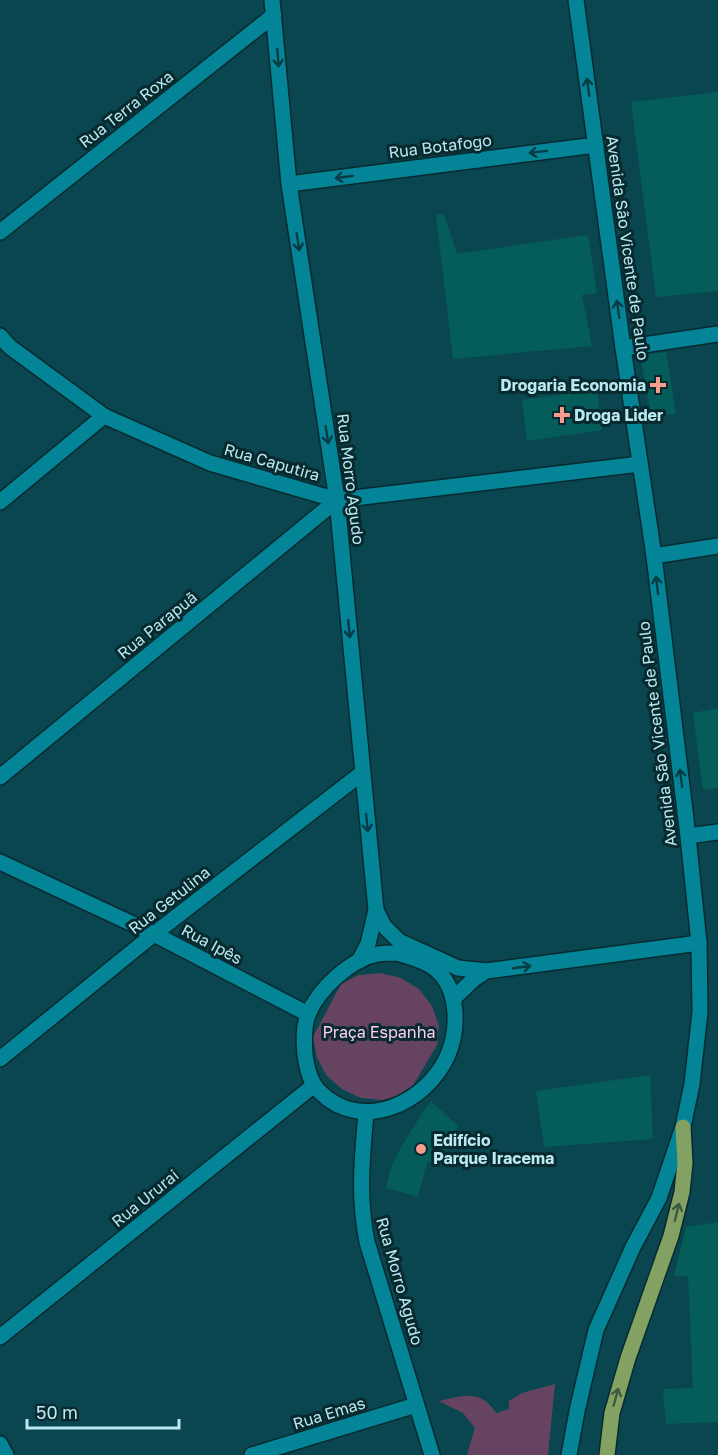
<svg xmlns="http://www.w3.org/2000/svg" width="718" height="1455" viewBox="0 0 718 1455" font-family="'Golos Text',sans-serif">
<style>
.green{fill:#674362}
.building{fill:#055d5a}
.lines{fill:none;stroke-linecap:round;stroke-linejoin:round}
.street-casing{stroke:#082a2f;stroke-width:18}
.secondary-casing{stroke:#082a2f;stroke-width:18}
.primary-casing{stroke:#082a2f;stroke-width:18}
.street{stroke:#048597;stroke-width:15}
.secondary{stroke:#048597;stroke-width:15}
.primary{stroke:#83a162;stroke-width:15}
.oneway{stroke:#073c44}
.oneway2{stroke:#395a43}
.poi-dot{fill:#f49d8d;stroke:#082a2f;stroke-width:2}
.labels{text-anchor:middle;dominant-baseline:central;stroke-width:6;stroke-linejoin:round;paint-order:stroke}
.street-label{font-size:16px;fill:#bbe9f2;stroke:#082a2f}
.poi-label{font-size:16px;font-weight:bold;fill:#bbe9f2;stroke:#082a2f;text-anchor:start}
.park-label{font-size:16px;fill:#fbcdf4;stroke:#082a2f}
</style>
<rect width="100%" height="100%" fill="#0a464f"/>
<g class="green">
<polygon points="380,973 401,978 419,989 432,1006 439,1026 437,1045 412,1087 402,1095 382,1100 361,1098 342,1089 326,1075 317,1057 313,1037 341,984 359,975"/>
<path d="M555,1384L548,1455H467L475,1428L463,1413L439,1401C464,1395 481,1389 496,1413L509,1409V1401L522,1393Z"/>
</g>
<g class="building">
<polygon points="718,92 718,291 656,297 631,102"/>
<polygon points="444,214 457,254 588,235 597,293 582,295 592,346 453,359 436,215"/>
<polygon points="666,352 676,414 651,415 640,355"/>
<polygon points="597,390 602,430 527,441 522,400"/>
<polygon points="718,708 718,788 703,790 693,713"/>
<polygon points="650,1075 653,1139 544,1147 536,1091"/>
<polygon points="431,1101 459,1127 440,1145 455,1166 427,1162 418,1197 386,1188 391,1167 400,1149 421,1115"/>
<polygon points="718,1222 718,1422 666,1424 663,1389 693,1388 688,1276 674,1276 686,1227"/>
</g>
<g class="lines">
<defs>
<g id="street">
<polyline points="272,0 289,184 337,500 376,910 368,944 359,961"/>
<polyline points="289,184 596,145"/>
<polyline points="0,232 274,15"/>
<polyline points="0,336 10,347 104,416 210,463 337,500 640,464"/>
<polyline points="0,502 104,416"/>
<polyline points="654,556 718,546"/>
<polyline points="0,777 337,500"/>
<polyline points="688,836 718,832"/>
<polyline points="0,862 154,934 308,1014"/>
<polyline points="376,910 384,926 399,941 458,968 486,971"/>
<path d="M397,953C409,957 424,960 434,968C460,988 459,1030 447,1057C425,1104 361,1133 320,1092C310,1083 307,1069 305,1055C304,1042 303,1027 308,1015C318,989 351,959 378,954C384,953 391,953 397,953Z"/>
<polyline points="453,999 474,979 486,971 699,943"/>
<polyline points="0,1059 154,934 362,773"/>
<path d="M366,1113C362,1159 358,1197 367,1242L432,1455"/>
<polyline points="0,1337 313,1086"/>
<polyline points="0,1444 6,1455"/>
<polyline points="252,1455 416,1405"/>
</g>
<g id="secondary">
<polyline points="623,348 718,334"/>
<polyline points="569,1455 577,1411 596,1330 633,1247 659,1198 683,1127 692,1084 700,1012 699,943 688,836 654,556 623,348 576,0"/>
</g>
<polyline id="primary" points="607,1455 612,1413 628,1358 671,1236 682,1192 685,1163 683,1127"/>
</defs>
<use href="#street" class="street-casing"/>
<use href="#secondary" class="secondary-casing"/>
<use href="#primary" class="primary-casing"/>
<use href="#street" class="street"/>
<use href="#secondary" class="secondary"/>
<use href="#primary" class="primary"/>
</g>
<defs><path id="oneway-shaft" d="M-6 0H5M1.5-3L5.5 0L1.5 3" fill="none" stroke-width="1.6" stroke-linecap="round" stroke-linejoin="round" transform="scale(1.5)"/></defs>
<g class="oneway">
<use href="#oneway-shaft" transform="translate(278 58) rotate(85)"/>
<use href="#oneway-shaft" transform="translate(588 87) rotate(-98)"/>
<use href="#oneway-shaft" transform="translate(538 152) rotate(173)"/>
<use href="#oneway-shaft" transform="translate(344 177) rotate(172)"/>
<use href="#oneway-shaft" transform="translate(298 242) rotate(81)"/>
<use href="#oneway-shaft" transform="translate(618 309) rotate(-98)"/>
<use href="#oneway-shaft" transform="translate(327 435) rotate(81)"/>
<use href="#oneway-shaft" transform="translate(657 585) rotate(-97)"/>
<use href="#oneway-shaft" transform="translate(349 629) rotate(85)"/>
<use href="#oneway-shaft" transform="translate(681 778) rotate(-97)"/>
<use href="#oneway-shaft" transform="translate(367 823) rotate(84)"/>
<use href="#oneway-shaft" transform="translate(522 967) rotate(-8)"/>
</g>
<g class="oneway2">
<use href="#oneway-shaft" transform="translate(677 1212) rotate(-76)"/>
<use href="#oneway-shaft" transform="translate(616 1397) rotate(-74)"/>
</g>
<g class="poi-dot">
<path d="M655 376h6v6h6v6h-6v6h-6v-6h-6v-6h6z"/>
<path d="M559 406h6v6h6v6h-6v6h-6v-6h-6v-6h6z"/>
<circle cx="421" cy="1149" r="6"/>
</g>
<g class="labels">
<g class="street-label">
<text transform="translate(126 109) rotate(-38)">Rua Terra Roxa</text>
<text transform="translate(440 146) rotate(-7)">Rua Botafogo</text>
<text transform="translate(628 248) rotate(82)">Avenida São Vicente de Paulo</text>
<text transform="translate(272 462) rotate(16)">Rua Caputira</text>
<text transform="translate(351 479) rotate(83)">Rua Morro Agudo</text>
<text transform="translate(157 625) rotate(-39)">Rua Parapuã</text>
<text transform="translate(657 734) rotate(-97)">Avenida São Vicente de Paulo</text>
<text transform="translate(169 900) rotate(-38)">Rua Getulina</text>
<text transform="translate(212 944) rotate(28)">Rua Ipês</text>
<text transform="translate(145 1198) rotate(-39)">Rua Ururai</text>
<text transform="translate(400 1281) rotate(74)">Rua Morro Agudo</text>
<text transform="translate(329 1413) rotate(-17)">Rua Emas</text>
</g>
<g class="poi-label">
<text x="646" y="385" text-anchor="end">Drogaria Economia</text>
<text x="574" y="415">Droga Lider</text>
<text x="433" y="1140">Edifício<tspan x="433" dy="18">Parque Iracema</tspan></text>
</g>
<g class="park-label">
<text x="379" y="1032">Praça Espanha</text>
</g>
</g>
<path d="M27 1419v9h152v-9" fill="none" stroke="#bbe9f2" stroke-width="3"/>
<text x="36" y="1419" font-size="18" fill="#bbe9f2" stroke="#082a2f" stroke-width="4.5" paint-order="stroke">50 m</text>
</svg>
